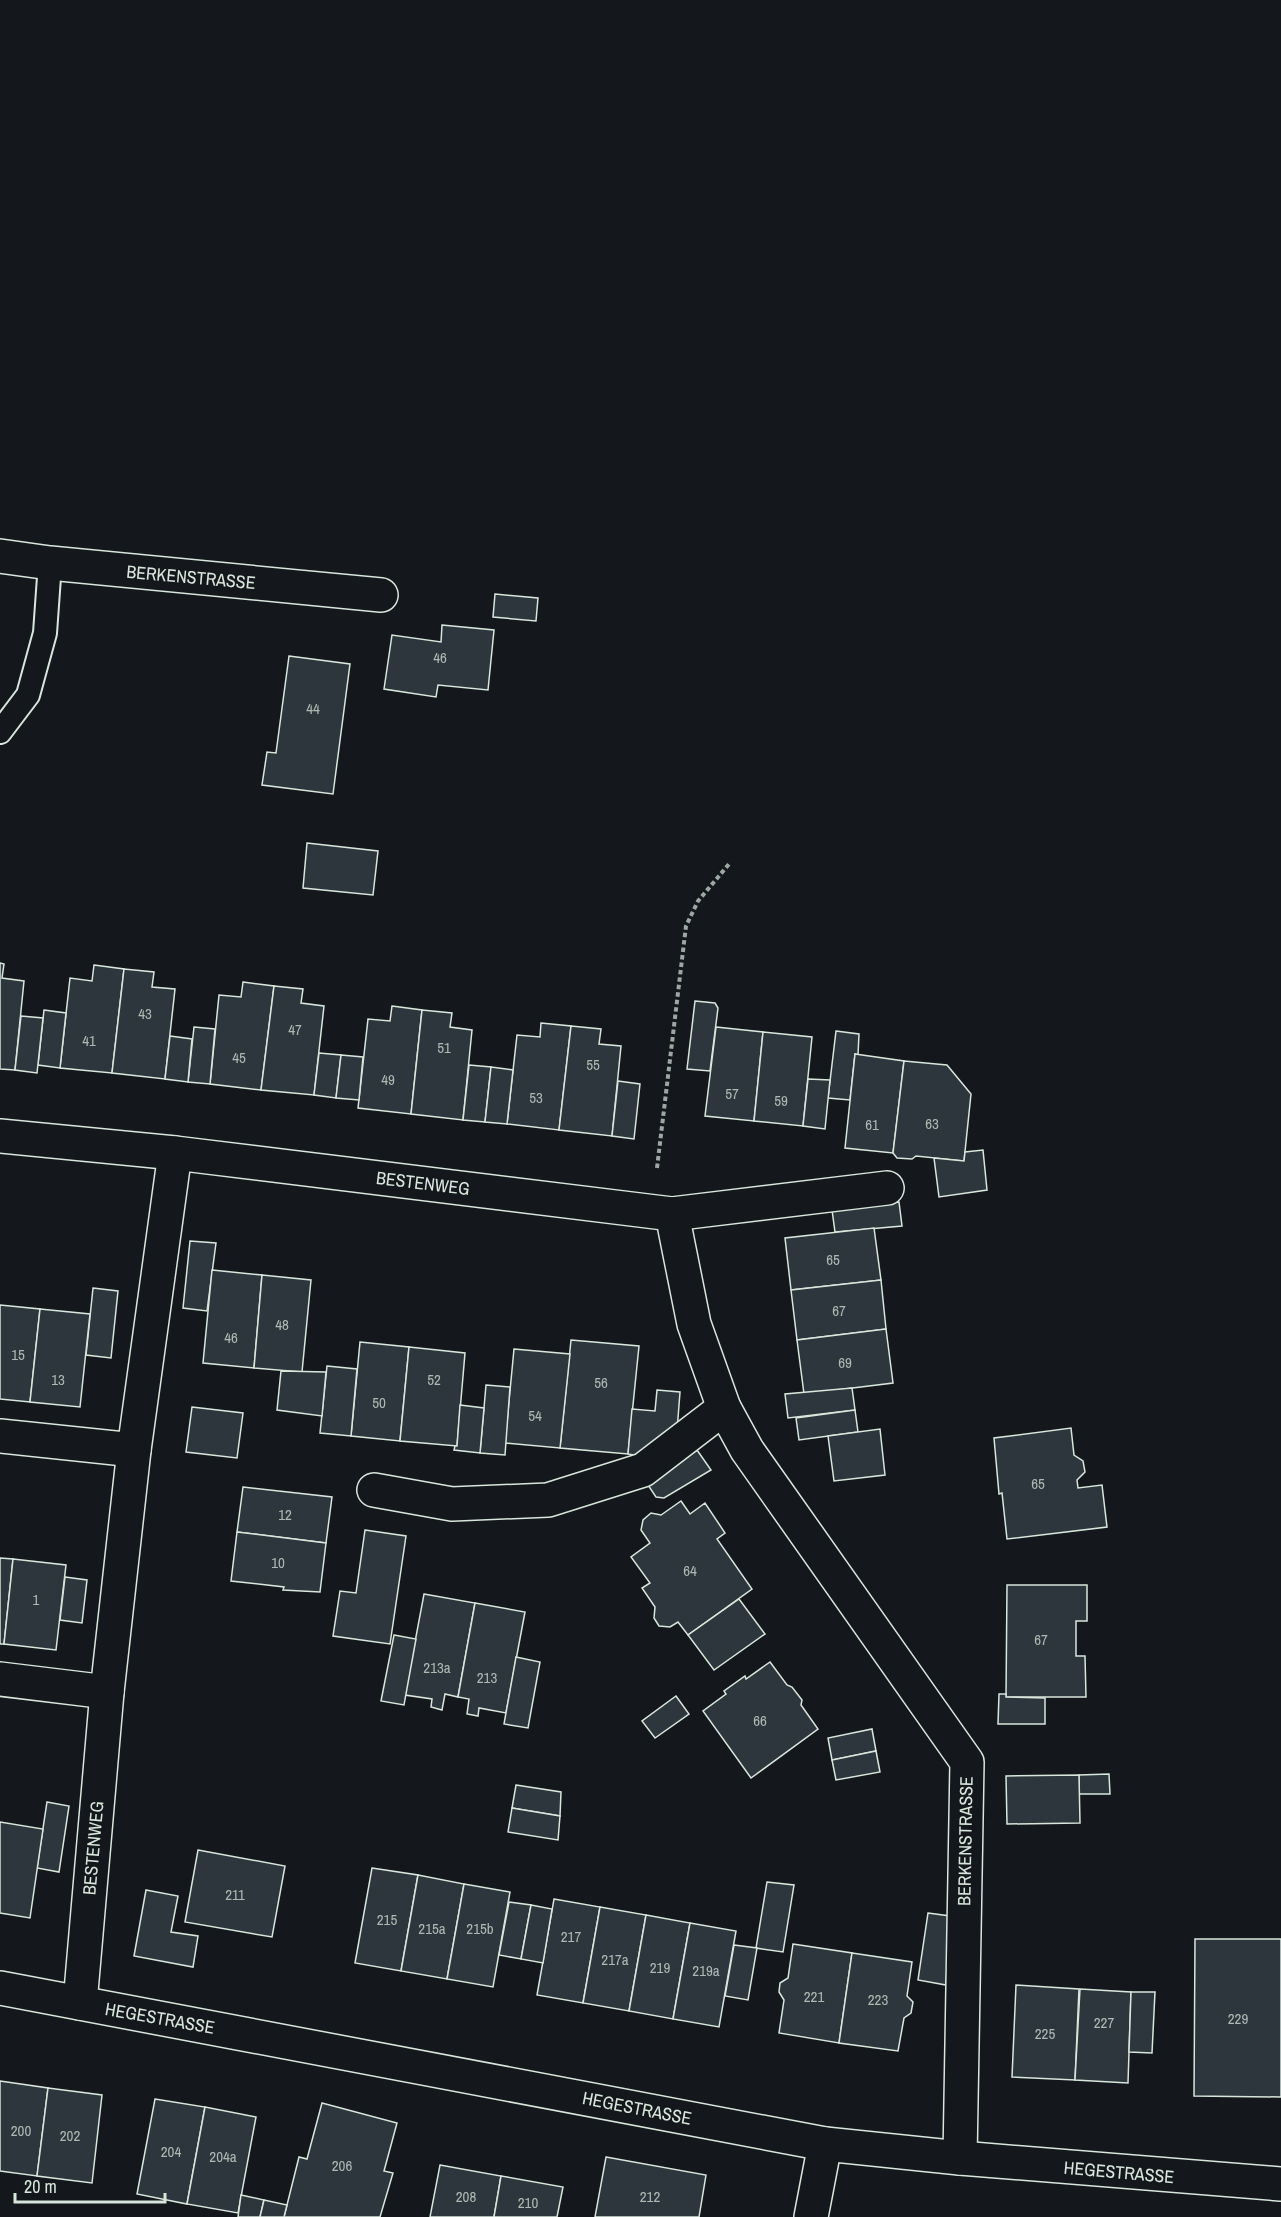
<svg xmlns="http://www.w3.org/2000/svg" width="1281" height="2217" viewBox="0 0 1281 2217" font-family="'Archivo Narrow',sans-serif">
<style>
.building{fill:#2c363c;stroke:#d8e6dc;stroke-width:1.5}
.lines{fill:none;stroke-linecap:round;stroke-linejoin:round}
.service-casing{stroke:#d8e6dc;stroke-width:26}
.minor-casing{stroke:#d8e6dc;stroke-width:36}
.path{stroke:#9da8a2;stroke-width:4;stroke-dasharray:4.5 3;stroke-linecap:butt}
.service{stroke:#14181c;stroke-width:22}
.minor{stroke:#14181c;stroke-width:33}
.labels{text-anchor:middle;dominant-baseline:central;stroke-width:4.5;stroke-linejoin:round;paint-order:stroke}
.number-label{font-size:15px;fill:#adbab4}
.street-label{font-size:18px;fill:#d8e6dc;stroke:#14181c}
</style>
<rect width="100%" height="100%" fill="#14181c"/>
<g class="building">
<polygon points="495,594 538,598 536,621 493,617"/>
<polygon points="442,625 494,630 488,690 438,685 436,697 384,689 392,635 441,642"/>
<polygon points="289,656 350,664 333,794 262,785 267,752 276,753"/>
<polygon points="307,843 378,851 373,895 303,888"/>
<polygon points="0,963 4,964 2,978 24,981 15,1070 0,1069"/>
<polygon points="94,965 124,969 112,1073 60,1068 70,978 92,981"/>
<polygon points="124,969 154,972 152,987 175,989 165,1079 112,1073"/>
<polygon points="243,982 274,986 261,1090 210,1084 219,995 241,997"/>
<polygon points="274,986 303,989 301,1003 324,1006 314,1095 261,1090"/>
<polygon points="695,1001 715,1003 718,1008 710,1071 687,1069"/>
<polygon points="392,1006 422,1010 411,1114 358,1108 368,1019 390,1021"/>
<polygon points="44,1010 66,1013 60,1068 38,1065"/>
<polygon points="422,1010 452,1013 450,1027 472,1030 463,1120 411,1114"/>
<polygon points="21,1016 43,1018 37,1073 15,1070"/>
<polygon points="541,1023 571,1026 559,1130 507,1124 517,1035 540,1037"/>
<polygon points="571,1026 601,1029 599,1044 621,1046 612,1136 559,1130"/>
<polygon points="194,1027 215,1029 210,1084 188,1082"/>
<polygon points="716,1027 763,1032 754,1121 705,1116"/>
<polygon points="836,1031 859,1034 858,1055 855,1054 850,1100 828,1098"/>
<polygon points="763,1032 812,1037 803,1126 754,1121"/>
<polygon points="170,1036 192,1039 188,1082 165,1079"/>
<polygon points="319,1053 341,1055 336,1098 314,1095"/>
<polygon points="855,1054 904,1061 893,1153 845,1148"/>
<polygon points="341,1055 363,1057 359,1100 336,1098"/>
<polygon points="904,1061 947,1065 971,1094 964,1161 916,1156 912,1159 897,1158 893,1153"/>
<polygon points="469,1065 491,1067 485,1122 463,1120"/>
<polygon points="491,1067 513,1070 507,1124 485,1122"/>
<polygon points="808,1079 830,1080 825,1129 803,1126"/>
<polygon points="618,1081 640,1084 634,1139 612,1136"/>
<polygon points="983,1150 987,1190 939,1197 934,1158 964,1161 965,1152"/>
<polygon points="899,1202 902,1226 835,1232 832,1210"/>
<polygon points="874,1228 881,1280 791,1290 785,1238"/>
<polygon points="190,1241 216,1243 207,1311 183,1308"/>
<polygon points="212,1270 262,1275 254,1368 203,1363"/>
<polygon points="262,1275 311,1280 302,1372 254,1368"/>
<polygon points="881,1280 886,1329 797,1340 791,1290"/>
<polygon points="93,1288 118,1291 111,1358 86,1355"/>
<polygon points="0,1305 40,1309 30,1402 0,1399"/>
<polygon points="40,1309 90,1314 80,1407 30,1402"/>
<polygon points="886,1329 893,1383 804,1394 797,1340"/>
<polygon points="571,1340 639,1346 628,1454 560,1448"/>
<polygon points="360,1342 409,1347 400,1441 351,1436"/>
<polygon points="409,1347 465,1353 457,1446 400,1441"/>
<polygon points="514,1349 570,1354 560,1448 505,1443"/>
<polygon points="327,1366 357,1369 351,1436 320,1433"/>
<polygon points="281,1371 326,1372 322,1416 277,1410"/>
<polygon points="486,1385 510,1387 505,1455 480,1453"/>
<polygon points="852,1388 855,1410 788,1418 785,1394"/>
<polygon points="657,1390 680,1392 677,1431 639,1456 628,1454 632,1409 655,1411"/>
<polygon points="460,1405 484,1408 480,1453 454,1450 455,1446 457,1446"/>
<polygon points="192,1407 243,1413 237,1458 186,1452"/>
<polygon points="855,1410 858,1432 799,1440 796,1418"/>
<polygon points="1071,1428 1074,1455 1083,1461 1085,1472 1077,1480 1078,1488 1102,1485 1107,1527 1007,1539 1002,1493 999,1494 994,1438"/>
<polygon points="880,1429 885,1475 834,1481 828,1436"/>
<polygon points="697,1450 711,1470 664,1498 656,1497 646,1482"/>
<polygon points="243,1487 332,1497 326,1543 237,1532"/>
<polygon points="681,1501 690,1514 705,1503 725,1533 717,1539 752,1589 688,1635 678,1622 670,1627 659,1626 654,1618 655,1607 642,1588 650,1583 631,1557 650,1543 641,1530 643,1520 651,1513 661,1515"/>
<polygon points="365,1530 406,1536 390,1644 333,1636 340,1591 356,1593"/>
<polygon points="237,1532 326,1543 320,1592 283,1590 284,1587 231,1581"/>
<polygon points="0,1558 13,1559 4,1644 0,1644"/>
<polygon points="13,1559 66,1565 56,1650 4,1644"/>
<polygon points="65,1577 87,1580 82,1623 60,1620"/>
<polygon points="1007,1585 1087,1585 1087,1621 1076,1621 1076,1656 1085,1656 1086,1697 1006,1697"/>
<polygon points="424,1594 475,1603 458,1697 445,1694 442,1710 431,1707 432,1699 405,1695"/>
<polygon points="739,1599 765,1634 714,1670 688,1635"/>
<polygon points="475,1603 525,1612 506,1713 479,1708 478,1716 467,1714 469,1699 458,1697"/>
<polygon points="394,1635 416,1639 404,1705 381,1701"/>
<polygon points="516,1657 540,1662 528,1728 504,1724"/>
<polygon points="770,1662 787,1685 792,1687 802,1700 801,1705 818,1729 751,1778 703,1711 726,1694 724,1691 745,1676 746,1679"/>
<polygon points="999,1694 1006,1694 1006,1697 1045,1698 1045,1724 998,1724"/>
<polygon points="676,1696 689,1714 655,1738 642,1721"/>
<polygon points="872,1729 876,1751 832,1760 828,1738"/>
<polygon points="876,1751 880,1772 836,1780 832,1760"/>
<polygon points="1109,1774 1110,1794 1079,1794 1079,1775"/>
<polygon points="1079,1775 1080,1823 1007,1824 1006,1776"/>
<polygon points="516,1785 561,1792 560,1816 512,1808"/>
<polygon points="47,1802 69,1806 59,1872 37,1868"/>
<polygon points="512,1808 560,1816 558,1840 508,1832"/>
<polygon points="0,1822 43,1829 30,1918 0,1913"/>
<polygon points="198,1850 285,1866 272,1937 185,1922"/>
<polygon points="372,1868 418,1875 401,1971 355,1963"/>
<polygon points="418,1875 464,1884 447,1979 401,1971"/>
<polygon points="767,1882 794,1885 783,1952 756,1948"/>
<polygon points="464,1884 510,1892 493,1987 447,1979"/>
<polygon points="146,1890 178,1896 171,1932 198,1936 193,1967 134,1956"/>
<polygon points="554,1899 600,1907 583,2003 537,1995"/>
<polygon points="509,1902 531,1905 521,1959 499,1955"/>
<polygon points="531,1905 552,1909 543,1963 521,1959"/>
<polygon points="600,1907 646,1915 629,2011 583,2003"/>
<polygon points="928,1913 950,1916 946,1985 918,1980"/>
<polygon points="646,1915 690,1923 673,2019 629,2011"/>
<polygon points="690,1923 736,1931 719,2027 673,2019"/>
<polygon points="1195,1939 1281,1939 1281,2097 1194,2096"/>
<polygon points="793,1944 852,1953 839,2043 779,2033 784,2000 779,1992 780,1983 788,1978"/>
<polygon points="734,1945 757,1948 748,2000 725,1996"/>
<polygon points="852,1953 912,1962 907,1996 913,2002 911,2013 904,2018 898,2051 839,2043"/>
<polygon points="1016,1985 1079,1989 1075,2080 1012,2077"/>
<polygon points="1080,1989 1131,1992 1128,2083 1075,2080"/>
<polygon points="1131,1992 1155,1992 1152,2053 1129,2052"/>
<polygon points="0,2081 48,2088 37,2176 0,2171"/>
<polygon points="48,2088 102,2095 92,2183 37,2176"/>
<polygon points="155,2099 205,2107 187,2204 137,2194"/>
<polygon points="322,2103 397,2123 384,2171 393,2173 380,2217 284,2217 299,2157 307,2159"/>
<polygon points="205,2107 256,2117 238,2213 187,2204"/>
<polygon points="606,2157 706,2175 699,2217 595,2217"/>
<polygon points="440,2165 501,2176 494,2217 430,2217"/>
<polygon points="501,2176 563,2187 557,2217 494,2217"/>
<polygon points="241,2195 264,2200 260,2217 238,2217"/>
<polygon points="264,2200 287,2205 284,2217 260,2217"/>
</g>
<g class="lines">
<defs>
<polyline id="service" points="0,732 28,695 45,633 50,563"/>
<g id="minor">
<polyline points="0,556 50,563 381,595"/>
<polyline points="0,1136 175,1153 672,1214 694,1324 724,1408 747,1450 967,1762 960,2158"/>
<polyline points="672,1214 887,1188"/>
<polyline points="0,1436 134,1450"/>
<polyline points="374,1490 452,1504 548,1500 643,1470 724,1408"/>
<polyline points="0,1679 107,1692"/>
<polyline points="0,1988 825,2144 960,2158 1281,2184"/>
<polyline points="80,2003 107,1692 134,1450 175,1153"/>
<polyline points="811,2217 825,2144"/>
</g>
</defs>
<use href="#service" class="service-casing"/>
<use href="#minor" class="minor-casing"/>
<polyline class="path" points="657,1168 686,926 698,901 729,864"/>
<use href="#service" class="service"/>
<use href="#minor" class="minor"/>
</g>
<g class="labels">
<g class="number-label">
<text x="440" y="657">46</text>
<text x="313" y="708">44</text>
<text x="145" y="1013">43</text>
<text x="295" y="1029">47</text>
<text x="89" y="1040">41</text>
<text x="444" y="1047">51</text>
<text x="239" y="1057">45</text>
<text x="593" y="1064">55</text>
<text x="388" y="1079">49</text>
<text x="732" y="1093">57</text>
<text x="536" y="1097">53</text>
<text x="781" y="1100">59</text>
<text x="932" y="1123">63</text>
<text x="872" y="1124">61</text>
<text x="833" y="1259">65</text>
<text x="839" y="1310">67</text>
<text x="282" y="1324">48</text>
<text x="231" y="1337">46</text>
<text x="18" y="1354">15</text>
<text x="845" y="1362">69</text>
<text x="58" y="1379">13</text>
<text x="434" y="1379">52</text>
<text x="601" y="1382">56</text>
<text x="379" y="1402">50</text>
<text x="535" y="1415">54</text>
<text x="1038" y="1483">65</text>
<text x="285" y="1514">12</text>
<text x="278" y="1562">10</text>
<text x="690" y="1570">64</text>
<text x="36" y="1599">1</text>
<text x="1041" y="1639">67</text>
<text x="437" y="1667">213a</text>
<text x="487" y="1677">213</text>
<text x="760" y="1720">66</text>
<text x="235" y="1894">211</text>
<text x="387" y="1919">215</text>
<text x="432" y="1928">215a</text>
<text x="480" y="1928">215b</text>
<text x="571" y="1936">217</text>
<text x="615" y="1959">217a</text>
<text x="660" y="1967">219</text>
<text x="706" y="1970">219a</text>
<text x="814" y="1996">221</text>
<text x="878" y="1999">223</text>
<text x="1238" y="2018">229</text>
<text x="1104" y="2022">227</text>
<text x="1045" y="2033">225</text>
<text x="21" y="2130">200</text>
<text x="70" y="2135">202</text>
<text x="171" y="2151">204</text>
<text x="223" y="2156">204a</text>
<text x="342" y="2165">206</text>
<text x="466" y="2196">208</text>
<text x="650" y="2196">212</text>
<text x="528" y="2202">210</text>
</g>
<g class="street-label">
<text transform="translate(191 577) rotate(5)">BERKENSTRASSE</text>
<text transform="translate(423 1183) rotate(7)">BESTENWEG</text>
<text transform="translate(965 1841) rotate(-89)">BERKENSTRASSE</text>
<text transform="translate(93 1848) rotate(-85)">BESTENWEG</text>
<text transform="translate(160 2018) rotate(10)">HEGESTRASSE</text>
<text transform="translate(637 2108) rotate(11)">HEGESTRASSE</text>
<text transform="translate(1119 2172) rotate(5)">HEGESTRASSE</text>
</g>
</g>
<path d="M15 2193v9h150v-9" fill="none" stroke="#d8e6dc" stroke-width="3"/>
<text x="24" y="2193" font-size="18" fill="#d8e6dc" stroke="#14181c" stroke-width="4.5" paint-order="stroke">20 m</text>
</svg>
